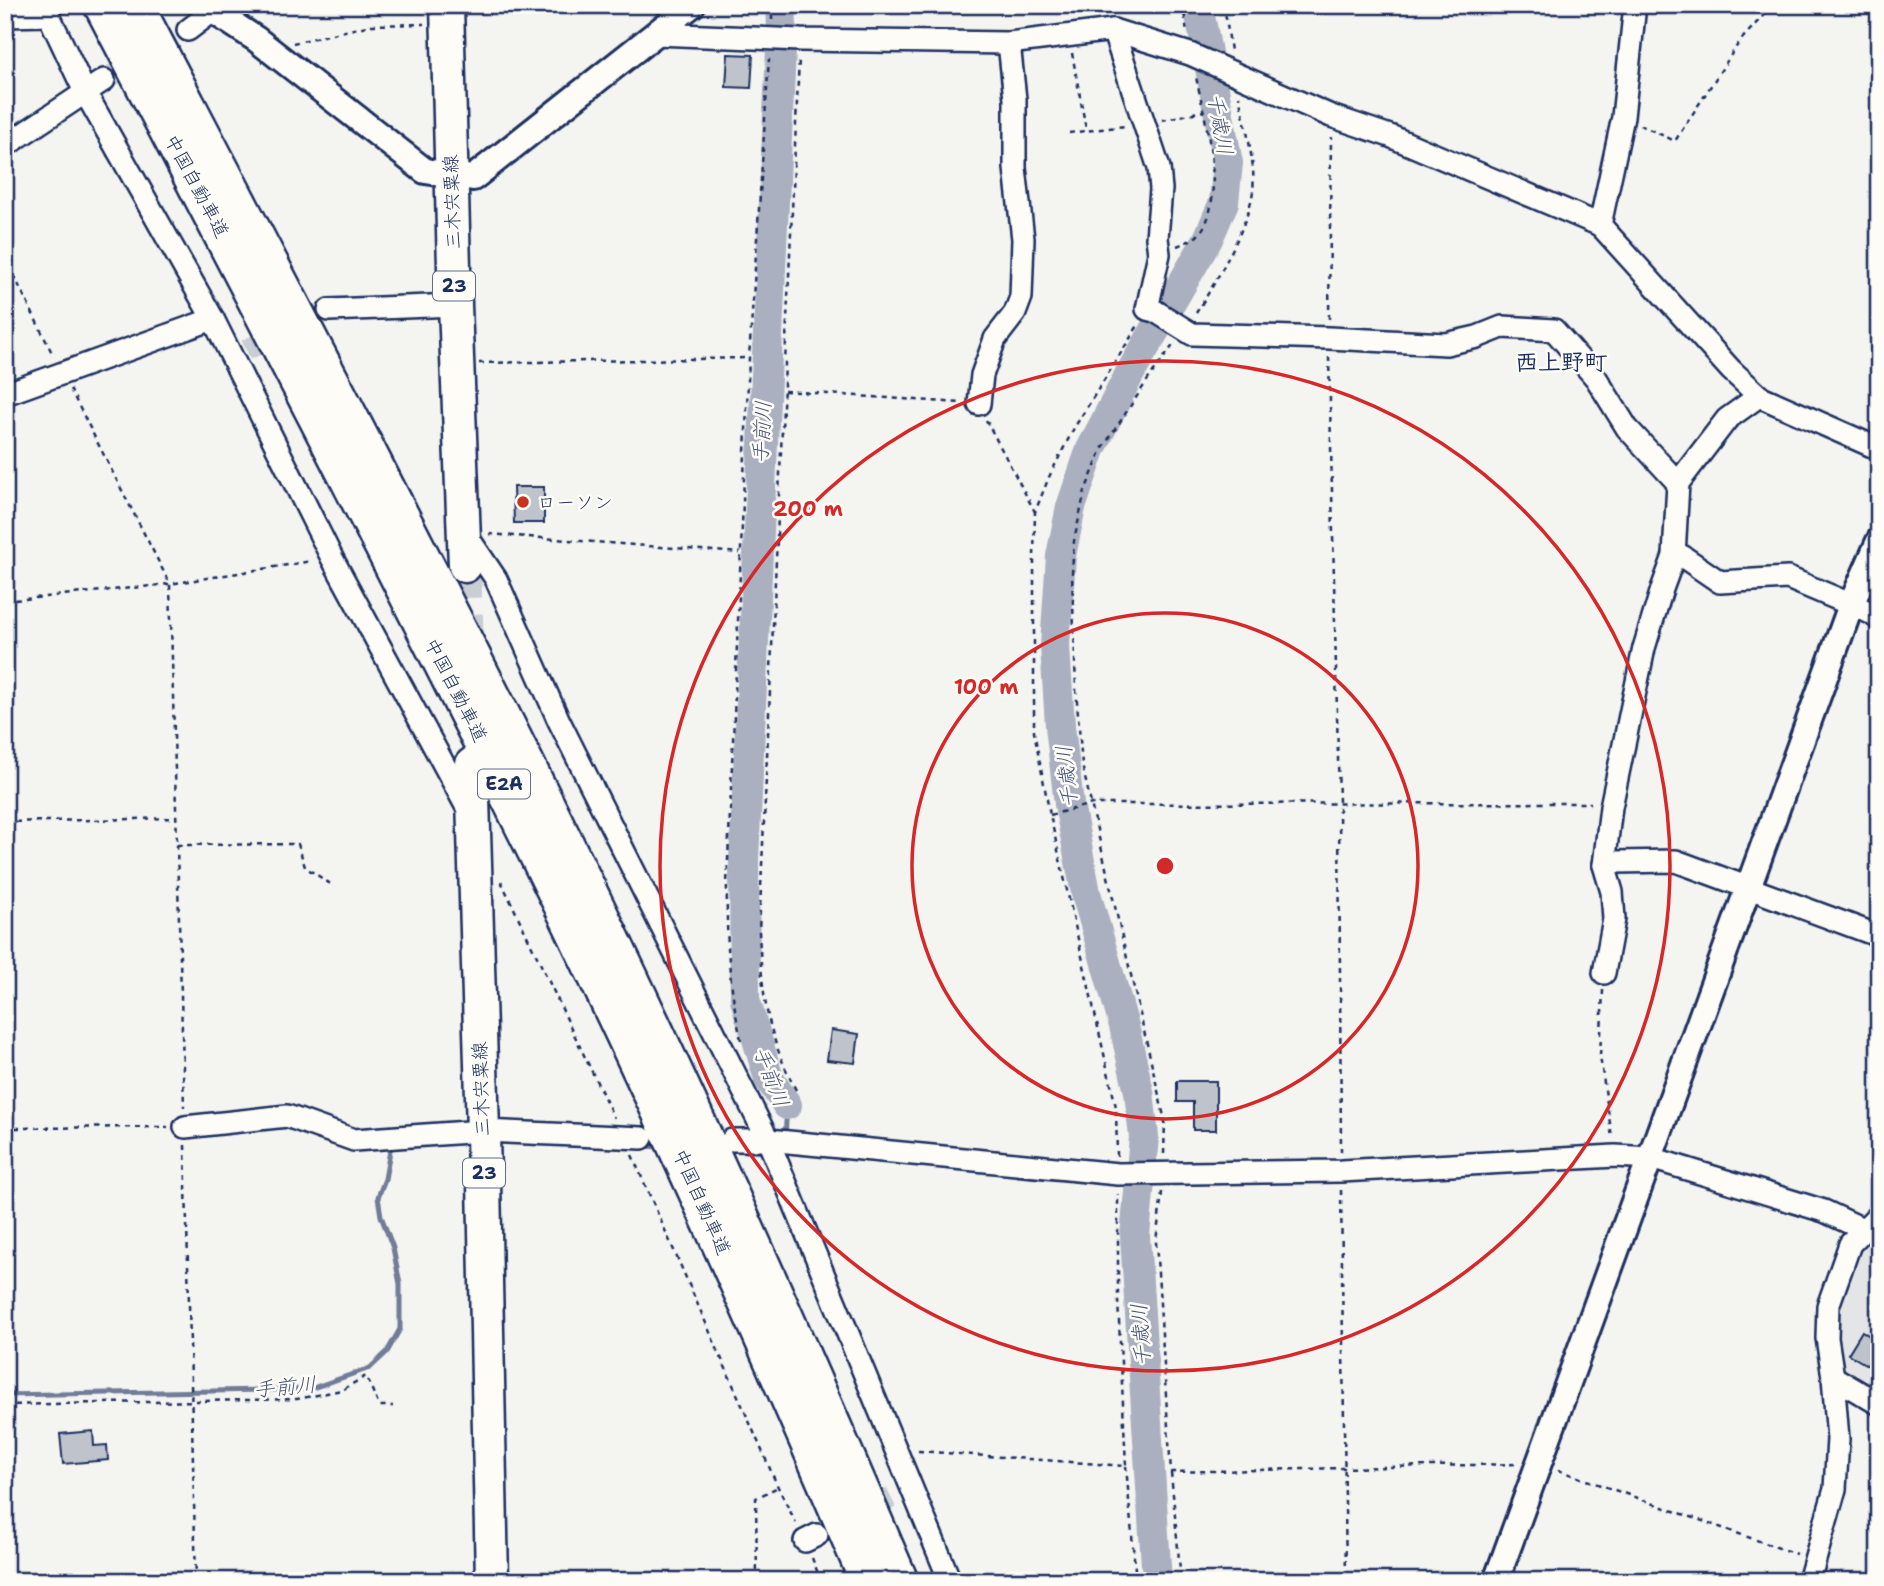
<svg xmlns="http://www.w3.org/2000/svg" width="1884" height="1586" viewBox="0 0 1884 1586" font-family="'Shantell Sans','Klee One',sans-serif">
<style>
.built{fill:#e4e5e6}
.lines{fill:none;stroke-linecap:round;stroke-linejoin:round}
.stream{stroke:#717c98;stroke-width:5}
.river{stroke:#aab0bf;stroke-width:30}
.building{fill:#bfc3cc;stroke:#1b2f5e;stroke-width:2}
.minor-tunnel{stroke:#c9cdd4;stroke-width:21;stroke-dasharray:21 10;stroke-linecap:butt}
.primary-tunnel{stroke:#c9cdd4;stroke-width:32;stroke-dasharray:32 16;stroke-linecap:butt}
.minor-casing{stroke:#1b2f5e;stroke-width:26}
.tertiary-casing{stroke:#1b2f5e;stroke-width:30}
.primary-casing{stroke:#1b2f5e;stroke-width:37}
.motorway-casing{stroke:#1b2f5e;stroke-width:42}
.path{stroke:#1b2f5e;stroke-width:2.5;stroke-dasharray:5 5;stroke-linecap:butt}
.minor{stroke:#fdfcf7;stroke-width:21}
.tertiary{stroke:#fdfcf7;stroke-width:24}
.primary{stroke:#fdfcf7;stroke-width:32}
.motorway{stroke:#fdfcf7;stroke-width:37}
.ring{fill:none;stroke:#d62828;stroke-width:3.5}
.poi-dot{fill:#c8321e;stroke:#fdfcf7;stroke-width:2.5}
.labels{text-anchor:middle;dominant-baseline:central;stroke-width:5;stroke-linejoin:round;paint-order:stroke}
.shield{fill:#fdfcf7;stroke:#5f6c8c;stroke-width:2}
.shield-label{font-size:18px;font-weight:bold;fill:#1b2f5e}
.street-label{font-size:19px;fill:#1b2f5e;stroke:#fdfcf7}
.poi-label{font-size:19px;fill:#1b2f5e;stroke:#fdfcf7;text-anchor:start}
.water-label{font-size:21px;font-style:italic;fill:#46567b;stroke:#fdfcf7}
.quarter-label{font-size:23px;font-weight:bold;fill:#1b2f5e;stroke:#fdfcf7}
.centre{fill:#d62828;stroke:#fdfcf7;stroke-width:3.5}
.ring-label{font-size:21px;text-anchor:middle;font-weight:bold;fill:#d62828;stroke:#fdfcf7;stroke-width:5;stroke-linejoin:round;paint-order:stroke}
</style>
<rect width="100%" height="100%" fill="#f4f4f1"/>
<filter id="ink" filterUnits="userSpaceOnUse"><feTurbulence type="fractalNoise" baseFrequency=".0143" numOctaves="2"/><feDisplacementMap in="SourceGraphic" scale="14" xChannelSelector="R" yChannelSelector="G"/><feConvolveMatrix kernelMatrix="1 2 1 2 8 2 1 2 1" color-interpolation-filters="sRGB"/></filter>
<g filter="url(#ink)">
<polygon class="built" points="1879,1229 1879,1397 1841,1373 1836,1329 1837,1303 1856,1257"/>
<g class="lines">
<g class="stream">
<polyline points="785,1138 787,1105"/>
<polyline points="641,1146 662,1147"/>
<polyline points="724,1150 767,1152"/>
<polyline points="5,1395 310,1389 370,1368 387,1352 400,1329 400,1284 393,1248 381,1216 378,1197 385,1179 391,1145 393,1145"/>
</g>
<g class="river">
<polyline points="781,5 782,27 744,860 745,999 769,1079 787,1105"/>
<polyline points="1157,1581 1135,1236 1144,1137 1139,1092 1124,1026 1086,893 1069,804 1060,726 1055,646 1061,556 1071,507 1091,449 1129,375 1208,239 1224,202 1228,163 1198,5"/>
</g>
</g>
<g class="building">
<polygon points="728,54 753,55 751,88 726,87"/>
<polygon points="513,487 544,487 544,523 514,523"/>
<polygon points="831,1030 859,1034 855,1063 827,1060"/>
<polygon points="1177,1081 1216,1081 1216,1130 1193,1130 1193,1102 1177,1102"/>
<polygon points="1862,1331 1879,1342 1879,1372 1848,1354"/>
<polygon points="93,1431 94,1446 107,1445 108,1460 63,1464 60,1434"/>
</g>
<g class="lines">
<g class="minor-tunnel">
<polyline points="104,80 188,30"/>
<polyline points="246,350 329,310"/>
<polyline points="817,1535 893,1497"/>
</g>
<polyline class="primary-tunnel" points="465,566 468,648"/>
<defs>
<g id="minor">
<polyline points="44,5 85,92 213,319 332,558 469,811"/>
<polyline points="5,16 49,15"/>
<polyline points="188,30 213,11"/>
<polyline points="1113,30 1159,168 1161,189 1157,238 1159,254 1147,309 1155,311 1192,334 1329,338 1446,344 1477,337 1502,327 1554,330 1596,378 1627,428 1678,483"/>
<polyline points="656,34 800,40 1009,43 1113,30 1190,54 1331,116 1390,136 1600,225 1731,370 1759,396 1879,449"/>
<polyline points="5,146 104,80"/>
<polyline points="1600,225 1623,117 1635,5"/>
<polyline points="329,310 455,305"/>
<polyline points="5,394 213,319"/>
<polyline points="979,404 982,375 995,339 1015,313 1021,297 1023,239 1015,168 1015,99 1009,43"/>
<polyline points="465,533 496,579 559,721 768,1140 950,1581"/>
<polyline points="1674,556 1682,556 1720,582 1788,578 1871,613 1879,619"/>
<polyline points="1604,865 1615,862 1676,861 1879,936"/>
<polyline points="1604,973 1614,919 1612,892 1604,865 1611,807 1644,648 1662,589 1674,556 1678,483 1727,419 1759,396"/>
<polyline points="185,1127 287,1116 354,1140 483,1131 642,1138"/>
<polyline points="732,1140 768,1140 1118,1174 1341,1171 1615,1156 1651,1158 1824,1211 1865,1230"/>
<polyline points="1833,1377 1879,1404"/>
<polyline points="805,1541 817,1535"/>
<polyline points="1809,1581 1835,1489 1838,1439 1833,1377 1827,1338 1828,1306 1850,1244 1879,1214"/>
</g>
<g id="tertiary">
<polyline points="209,5 213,11 256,39 425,171 473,178 692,5"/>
<polyline points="1496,1581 1851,605 1879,541"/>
</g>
<g id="primary">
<polyline points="447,5 455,305 465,566"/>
<polyline points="472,764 483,1131 492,1581"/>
</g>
<g id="motorway">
<path d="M103,5C244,276 386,546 521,820C645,1069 759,1324 869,1581"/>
<path d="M134,5C274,273 415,540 549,812C674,1064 788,1322 899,1581"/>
</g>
</defs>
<use href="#minor" class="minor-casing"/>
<use href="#tertiary" class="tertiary-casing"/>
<use href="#primary" class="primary-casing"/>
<use href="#motorway" class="motorway-casing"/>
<g class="path">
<polyline points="772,5 772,21"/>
<polyline points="1183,5 1187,33"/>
<polyline points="1224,5 1231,51"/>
<polyline points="293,43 371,25 424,24"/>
<polyline points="1072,53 1086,129"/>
<polyline points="1162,120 1203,111"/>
<polyline points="1640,125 1675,141 1740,41 1773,5"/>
<polyline points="1069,133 1125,126"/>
<path d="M1177,246C1184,243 1192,240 1197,236C1229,205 1204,115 1196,77"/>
<polyline points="5,257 53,355"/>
<path d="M1196,313C1216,282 1248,227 1253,191C1256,166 1245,122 1239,96"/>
<polyline points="1329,319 1331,137"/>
<polyline points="1329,357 1339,803 1341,1152"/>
<polyline points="479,363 749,358"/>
<polyline points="70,389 170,584 184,1107"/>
<polyline points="784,391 961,403"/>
<polyline points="986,420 1035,512"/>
<polyline points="489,534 740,553"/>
<polyline points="5,601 170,584 312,561"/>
<polyline points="1050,815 1092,804 1591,803"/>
<polyline points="5,822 176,818"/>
<polyline points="177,845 298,844 305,867 332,885"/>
<polyline points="501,881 614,1118"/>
<polyline points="1603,990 1600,1056 1612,1137"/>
<path d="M741,1040C729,984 726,941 727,884L749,358L769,59"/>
<path d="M796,1090C766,1033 762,994 759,931L799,58"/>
<polyline points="5,1128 168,1127"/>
<polyline points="185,1145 196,1581"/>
<polyline points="1164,1154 1165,1121 1082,765 1076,689 1072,573 1074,541 1085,491 1102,449 1151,375 1174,344"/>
<polyline points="632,1155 778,1487 796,1523"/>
<polyline points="1117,1156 1116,1107 1050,815 1034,732 1034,558 1035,512 1049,477 1074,428 1139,324"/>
<polyline points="1341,1190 1346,1581"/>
<polyline points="1162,1192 1156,1242 1171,1472 1517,1464"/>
<polyline points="5,1405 297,1399 342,1390 366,1376 379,1406 393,1406"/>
<polyline points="918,1451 1126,1466 1118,1300 1118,1194"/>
<polyline points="1126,1466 1136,1581"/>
<polyline points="1558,1470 1796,1554"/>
<polyline points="1171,1473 1181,1581"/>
<polyline points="812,1558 821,1581"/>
<polyline points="757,1581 756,1498 778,1487"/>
</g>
<use href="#minor" class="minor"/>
<use href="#tertiary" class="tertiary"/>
<use href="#primary" class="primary"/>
<use href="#motorway" class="motorway"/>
</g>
</g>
<g class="ring">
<circle cx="1165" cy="866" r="253"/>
<circle cx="1165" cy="866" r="505"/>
</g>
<circle class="poi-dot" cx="523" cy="502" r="7"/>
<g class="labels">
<g class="shield">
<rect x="433" y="271.5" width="42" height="29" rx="5"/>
<rect x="478" y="769.5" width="52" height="29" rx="5"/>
<rect x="463" y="1158.5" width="42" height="29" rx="5"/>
</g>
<g class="shield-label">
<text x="454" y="286">23</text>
<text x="504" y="784">E2A</text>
<text x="484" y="1173">23</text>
</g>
<g class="street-label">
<text transform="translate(197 186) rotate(62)">中国自動車道</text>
<text transform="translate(452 202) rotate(-92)">三木宍粟線</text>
<text transform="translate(456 690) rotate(63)">中国自動車道</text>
<text transform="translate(481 1089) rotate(-92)">三木宍粟線</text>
<text transform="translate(702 1202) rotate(66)">中国自動車道</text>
</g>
<g class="poi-label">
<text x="537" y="502">ローソン</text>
</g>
<g class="water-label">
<text transform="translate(1220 124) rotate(80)">千歳川</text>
<text transform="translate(762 432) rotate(-87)">手前川</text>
<text transform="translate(1067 777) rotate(-96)">千歳川</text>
<text transform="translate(771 1077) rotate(69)">手前川</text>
<text transform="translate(1141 1335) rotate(-94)">千歳川</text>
<text transform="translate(285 1387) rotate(-5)">手前川</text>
</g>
<g class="quarter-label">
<text x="1561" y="362">西上野町</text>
</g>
</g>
<circle cx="1165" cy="866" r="10" class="centre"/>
<g class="ring-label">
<text x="808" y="516">200 m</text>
<text x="986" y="694">100 m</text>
</g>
<rect width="1884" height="1586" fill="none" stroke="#fdfcf7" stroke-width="28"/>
<rect x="14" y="14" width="1856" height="1558" fill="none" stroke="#1b2f5e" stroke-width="2.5" filter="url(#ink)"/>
</svg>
